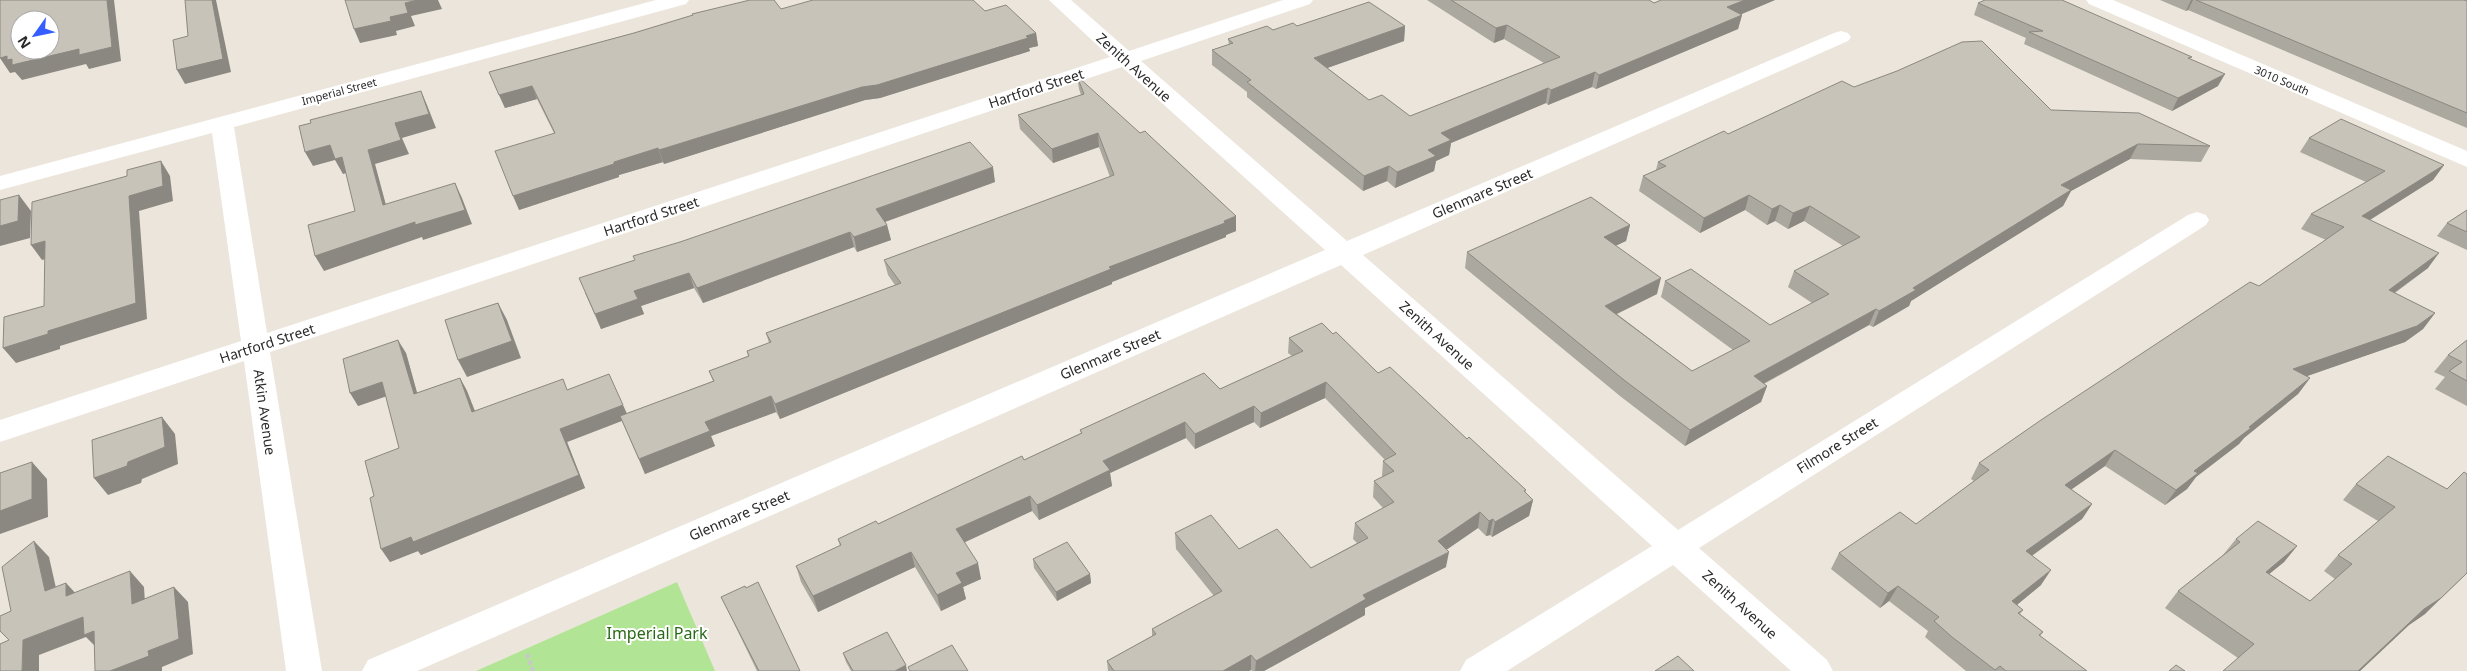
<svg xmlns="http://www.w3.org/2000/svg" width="2467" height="671" viewBox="0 0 2467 671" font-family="'Noto Sans',sans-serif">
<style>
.green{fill:#b1e595}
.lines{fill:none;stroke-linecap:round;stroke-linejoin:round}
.path{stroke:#c8c8c8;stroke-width:4;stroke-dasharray:4.5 2.5;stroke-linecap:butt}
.minor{fill:#fff;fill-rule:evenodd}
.wall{fill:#aba89f}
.shaded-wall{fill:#8b8882}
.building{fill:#c7c3b9;stroke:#8b8882;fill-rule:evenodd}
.labels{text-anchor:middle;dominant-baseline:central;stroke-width:4;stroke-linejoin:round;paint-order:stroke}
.far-street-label{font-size:11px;fill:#2a2a2a;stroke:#fff}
.street-label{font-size:14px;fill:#2a2a2a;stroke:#fff}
.near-park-label{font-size:16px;fill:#296917;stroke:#fff}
</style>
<rect width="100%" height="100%" fill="#ece5db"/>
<polygon class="green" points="677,582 715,671 476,671"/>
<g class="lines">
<polyline class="path" points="527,654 533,671"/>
<g class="minor">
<polygon points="656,0 689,0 686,4 234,127 267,333 1110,57 1049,0 1071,0 1129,51 1283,0 1313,0 1310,4 1141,61 1347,241 1834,33 1841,31 1848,33 1851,37 1848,41 1363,255 1678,530 2188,215 2197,212 2206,215 2209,220 2206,225 1699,548 1827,660 1833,671 1791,671 1673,565 1507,671 1460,671 1466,660 1652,546 1341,265 417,671 362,671 368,660 1325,250 1122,67 270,352 322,671 286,671 244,361 0,442 0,420 241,341 212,133 0,190 0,176"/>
<polygon points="2086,0 2113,0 2467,151 2467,167 2089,4"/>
</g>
</g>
<g class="wall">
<polygon points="1427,0 1649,0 1654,3 1661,0 1775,0 1741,14 1742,15 1738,29 1596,89 1592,87 1548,105 1546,103 1451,143 1449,155 1436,161 1434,171 1395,188 1387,181 1363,191 1247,97 1247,92 1212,65 1212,50 1229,45 1228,39 1273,30 1297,26 1405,26 1404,41 1327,68 1369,100 1410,116 1544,63 1504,39 1494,43"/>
<polygon points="2160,0 2464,0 2467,1 2467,128 2188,10 2186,11"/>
<polygon points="1978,3 2190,59 2218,86 2172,111 2024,44 2026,38 1974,15"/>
<polygon points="781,9 985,11 1036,33 1038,46 1029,48 1030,51 880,98 865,100 664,164 663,162 619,175 619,177 519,210 554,133 537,99 505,108 489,72 634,33 693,16 692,14"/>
<polygon points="1077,76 1236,231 1226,235 1226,237 1112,282 1112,284 780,419 776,412 711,436 715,446 645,474 622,421 567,442 585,488 421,555 418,551 390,562 374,496 399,448 386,396 358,406 406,353 417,393 460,378 467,391 475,411 568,390 627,414 713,381 709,371 748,356 747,351 769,343 766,333 895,285 888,275 884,260 1110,177 1099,147 1053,163 1020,129 1018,115 1081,95 1079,89"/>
<polygon points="1854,87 2051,110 2210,146 2201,162 2130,159 2071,191 2063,206 1911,301 1909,306 1873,327 1869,325 1764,384 1767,386 1761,402 1685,446 1620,396 1465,268 1467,252 1630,225 1626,241 1615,246 1657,294 1617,314 1692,371 1733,350 1661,297 1665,281 1770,325 1812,303 1788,287 1794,271 1843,246 1804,221 1788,229 1775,221 1767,225 1745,210 1700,233 1639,191 1643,176 1656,170 1658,162 1728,134"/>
<polygon points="2309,138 2444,165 2433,180 2369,220 2428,268 2395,293 2435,313 2423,329 2405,342 2306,376 2310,378 2298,394 2244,438 2239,444 2196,477 2187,489 2165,505 2105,466 2071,489 2092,504 2082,519 2032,556 2041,585 2017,605 2023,610 2020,614 2043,632 2040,636 2087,671 1966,671 1943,652 1925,637 1928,631 1889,601 1880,608 1831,569 1839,553 1916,524 1974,481 1971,479 1979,463 2259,286 2326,240 2301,229 2311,214 2366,182 2300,152"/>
<polygon points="995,182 885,222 887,225 891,240 857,252 854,247 703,303 694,288 641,306 644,314 601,329 585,293"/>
<polygon points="2467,210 2467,250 2437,236 2447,223"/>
<polygon points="1333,334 1378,373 1467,439 1526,490 1525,493 1533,500 1529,516 1492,537 1490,535 1486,536 1478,528 1446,550 1446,567 1365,608 1365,615 1264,671 1252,671 1251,670 1249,671 1108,671 1107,661 1152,636 1152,629 1214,596 1176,549 1175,533 1239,549 1311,568 1357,543 1353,539 1355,523 1383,508 1373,497 1374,481 1382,477 1382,476 1383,461 1385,460 1325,398 1260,428 1254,422 1195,449 1186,438 1110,473 1112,486 1039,520 1032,511 964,542 981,579 963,587 966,599 941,611 915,567 818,612 801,582 796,566 840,546 838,539 878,524 1024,460 1081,433 1080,430 1220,389 1292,356 1288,353 1289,338"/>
<polygon points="2467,340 2467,406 2435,389 2445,377 2434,372 2448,355"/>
<polygon points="2388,456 2425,614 2409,625 2360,671 2223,671 2238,658 2165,608 2178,591 2223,555 2236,539 2297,546 2284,562 2269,574 2310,601 2335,579 2324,571 2338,555 2378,521 2343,500 2356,484"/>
<polygon points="1033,559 1090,574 1091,583 1057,601 1034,568"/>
<polygon points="721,597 800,671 757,671 727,609"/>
<polygon points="843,653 907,671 851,671 846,662"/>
</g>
<g class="shaded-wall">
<polygon points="107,0 114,0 121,61 89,69 86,64 22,80 15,72 10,73 0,58 7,56 12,59"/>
<polygon points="212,0 216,0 231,72 185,84 177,70"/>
<polygon points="417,0 438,0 442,9 411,16 415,26 396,31 397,35 360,43 354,29 405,3"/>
<polygon points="1745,0 1775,0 1723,22 1727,7"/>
<polygon points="2191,0 2193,0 2188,10 2186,11"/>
<polygon points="1742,15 1738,29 1596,89 1599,75"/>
<polygon points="1507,25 1504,39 1494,43 1496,28"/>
<polygon points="1405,26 1404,41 1313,73 1314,58"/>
<polygon points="1036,33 1038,46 1029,48 1030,51 880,98 865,100 664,164 659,150"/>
<polygon points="1595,72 1592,87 1548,105 1551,90"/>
<polygon points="2225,74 2218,86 2172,111 2178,98"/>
<polygon points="532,86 537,99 505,108 499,95"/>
<polygon points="1548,88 1546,103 1451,143 1449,155 1436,161 1434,171 1395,188 1397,172 1428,150 1441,133"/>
<polygon points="421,91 427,105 436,128 402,138 409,154 375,164 390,220 383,205 368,150 395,123"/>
<polygon points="1098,133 1099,147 1053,163 1052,149"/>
<polygon points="2138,144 2130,159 2071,191 2063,206 1911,301 1909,306 1873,327 1879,311 2061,185"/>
<polygon points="330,145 342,157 350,172 343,174 335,160 313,166 305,152"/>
<polygon points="658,148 663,162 619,175 619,177 519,210 513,196 614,162"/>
<polygon points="161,161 170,176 173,201 139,211 147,319 60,346 60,349 16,363 3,348 48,331 129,196"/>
<polygon points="2444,165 2433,180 2351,232 2362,216"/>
<polygon points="1389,166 1387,181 1363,191 1364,176"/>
<polygon points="993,167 995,182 879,224 876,209"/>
<polygon points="455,183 462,198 472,224 423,240 422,237 324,271 315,256"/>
<polygon points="19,195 31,211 30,238 0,246 0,226"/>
<polygon points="1749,195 1745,210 1700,233 1704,218"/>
<polygon points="1780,205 1775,221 1767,225 1772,209"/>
<polygon points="1810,206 1804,221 1788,229 1793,213"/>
<polygon points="1236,216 1236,231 1226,235 1226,237 1112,282 1112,284 780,419 775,404 1109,267"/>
<polygon points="887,225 891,240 857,252 854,237"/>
<polygon points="1630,225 1626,241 1600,253 1604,237"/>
<polygon points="850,232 854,247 703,303 697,288"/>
<polygon points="45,241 56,256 42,260 31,245"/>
<polygon points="2439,253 2428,268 2377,305 2389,290"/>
<polygon points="689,273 694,288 641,306 644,314 601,329 595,314 634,291"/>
<polygon points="1661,278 1657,294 1602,321 1605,306"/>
<polygon points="498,303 507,320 521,358 467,377 458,360"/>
<polygon points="1876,309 1869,325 1748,392 1754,376"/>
<polygon points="2435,313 2423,329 2405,342 2282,385 2293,369"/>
<polygon points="398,340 406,353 421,407 414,394"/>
<polygon points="460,378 467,391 480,425 472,412"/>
<polygon points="2310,378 2298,394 2244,438 2239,444 2196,477 2187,489 2165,505 2176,490 2194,471"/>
<polygon points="382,382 390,395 358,406 350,393"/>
<polygon points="1326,382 1325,398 1260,428 1261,413"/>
<polygon points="1767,386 1761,402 1685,446 1690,430"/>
<polygon points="771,396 776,412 711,436 715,446 645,474 639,459 705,422"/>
<polygon points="623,405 629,418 567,442 585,488 421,555 418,551 390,562 381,549 560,429"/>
<polygon points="1254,406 1254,422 1195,449 1195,434"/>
<polygon points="162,417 175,434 178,464 142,479 141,483 108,495 94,478 128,462"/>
<polygon points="1185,422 1186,438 1110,473 1112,486 1039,520 1037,505 1103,461"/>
<polygon points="2115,450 2105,466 2055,501 2065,485"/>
<polygon points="32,462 47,479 48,517 0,534 0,511"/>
<polygon points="1030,496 1032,511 959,545 956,529"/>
<polygon points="1533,500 1529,516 1492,537 1495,522"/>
<polygon points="2092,504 2082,519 2016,567 2026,551"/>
<polygon points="1480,512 1478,528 1436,557 1438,541"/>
<polygon points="1493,519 1490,535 1486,536 1489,521"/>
<polygon points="34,541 49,557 60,606 45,591"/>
<polygon points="2297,546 2284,562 2252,588 2266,572"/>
<polygon points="911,552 915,567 818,612 813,596"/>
<polygon points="1449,552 1446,567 1365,608 1365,615 1264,671 1255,671 1256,661 1363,595"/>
<polygon points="978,563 981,579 963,587 966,599 941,611 937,595 956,573"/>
<polygon points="2051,570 2041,585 2002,617 2012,601"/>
<polygon points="130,571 144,587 146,619 132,604"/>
<polygon points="2467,573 2425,614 2409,625 2360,671 2358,671 2424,609"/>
<polygon points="1090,574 1091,583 1057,601 1056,592"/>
<polygon points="66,583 80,598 66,596"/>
<polygon points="1898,586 1889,601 1880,608 1888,593"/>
<polygon points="174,587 188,602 193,654 162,667 162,671 110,671 148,651"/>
<polygon points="83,617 98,632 99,650 86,637 39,655 39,671 22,671 23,640"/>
<polygon points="1251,655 1251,670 1249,671 1223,671"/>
<polygon points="906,665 907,671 895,671"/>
</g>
<g class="building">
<path d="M0,0H107L112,47L79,55V49L12,65V59L7,60V56L0,58ZM20,20H50V50H20Z"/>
<polygon points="185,0 212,0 223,59 177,70 173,40 188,36"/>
<polygon points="345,0 417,0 405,3 408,13 390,17 391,21 354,29"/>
<polygon points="750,0 774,0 781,9 813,0 973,0 985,11 1006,5 1036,33 1026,36 1028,38 877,85 862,87 659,150 658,148 614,162 614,164 513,196 495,151 555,133 532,86 499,95 489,72 634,33 693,15 692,14"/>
<polygon points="1451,0 1649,0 1654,3 1661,0 1745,0 1727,7 1742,15 1599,75 1595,72 1551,90 1548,88 1441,133 1451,140 1428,150 1436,156 1397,172 1389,166 1364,176 1247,82 1251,80 1212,50 1233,43 1228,39 1267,26 1273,30 1293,23 1297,26 1369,2 1405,26 1314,58 1369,100 1382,95 1410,116 1560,57 1507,25 1496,28"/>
<polygon points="1985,0 2062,0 2192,57 2188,58 2225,74 2178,98 2029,32 2043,31 1978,3"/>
<polygon points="2196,0 2464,0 2467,1 2467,113"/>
<polygon points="1982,41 2051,110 2139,113 2210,146 2138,144 2061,185 2071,190 1913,288 1916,290 1879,311 1876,309 1754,376 1767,386 1690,430 1624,380 1467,252 1591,197 1630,225 1604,237 1661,278 1605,306 1692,371 1750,341 1665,281 1691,269 1770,325 1829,294 1794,271 1860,237 1810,206 1793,213 1780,205 1772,209 1749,195 1704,218 1643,176 1666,166 1658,162 1724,131 1728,134 1842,81 1854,87 1897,71 1962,42"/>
<polygon points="1077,76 1140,133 1145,131 1150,136 1236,216 1224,221 1225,223 1109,267 1111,269 775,404 771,396 705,422 710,431 639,459 620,416 714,381 709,371 749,356 747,351 771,342 766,333 901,283 884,260 1114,175 1098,133 1052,149 1018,115 1084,94"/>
<polygon points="421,91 429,114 395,123 401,140 368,150 383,205 455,183 465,210 415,225 415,222 315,256 308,225 355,211 342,157 335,159 330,145 305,152 299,126 311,123 310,120"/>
<polygon points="2341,119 2444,165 2362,216 2439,253 2389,290 2435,313 2417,326 2293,369 2310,378 2249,427 2251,428 2194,471 2198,473 2176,490 2115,450 2065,485 2092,504 2026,551 2051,570 2012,601 2023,610 2018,613 2043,632 2039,635 2087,671 2006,671 2000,666 1995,670 1952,637 1934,621 1939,617 1898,586 1888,593 1839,553 1900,512 1916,524 1989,470 1979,463 2041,420 2250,282 2259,286 2344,227 2311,214 2385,171 2309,138"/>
<polygon points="970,142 993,167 876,209 887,225 854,237 850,232 697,288 689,273 634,291 638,299 595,314 579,278 635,260 633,256 680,242"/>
<polygon points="161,161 163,186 129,196 136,303 48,331 48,334 3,348 4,317 44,306 45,241 31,245 32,202 127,176 127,170"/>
<polygon points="19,195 18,221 0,226 0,200"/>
<polygon points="2467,210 2467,232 2447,223"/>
<polygon points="498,303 512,341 458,360 445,320"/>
<polygon points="1322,323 1333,334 1336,332 1378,373 1390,367 1467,439 1469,437 1526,490 1524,491 1533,500 1495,522 1493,519 1489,521 1480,512 1438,541 1449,552 1363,595 1366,599 1256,661 1251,655 1223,671 1114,671 1107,661 1156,634 1152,629 1222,591 1175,533 1211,515 1239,549 1277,529 1311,568 1368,538 1355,523 1394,502 1374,481 1394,471 1383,461 1396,454 1326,382 1261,413 1254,406 1195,434 1185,422 1103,461 1110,470 1037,505 1030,496 956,529 978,563 956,573 962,583 937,595 911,552 813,596 796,566 841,545 838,539 876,521 878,524 1022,456 1024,460 1082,433 1080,430 1204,373 1220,389 1303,351 1289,338"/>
<polygon points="398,340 414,394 460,378 472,412 563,379 567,390 609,374 623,405 560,429 579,475 413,542 411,537 381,549 370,498 374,496 365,461 399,448 382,382 350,393 343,359"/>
<polygon points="2467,340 2467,381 2449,371 2462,362 2448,355"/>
<polygon points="162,417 165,447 128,462 127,466 94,478 92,440"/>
<polygon points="2388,456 2447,489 2464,472 2467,474 2467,573 2441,598 2424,609 2358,671 2223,671 2254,644 2178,591 2240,542 2236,539 2258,521 2297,546 2266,572 2310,601 2352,564 2338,555 2395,507 2356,484"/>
<polygon points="32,462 32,499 0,511 0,473"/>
<polygon points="34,541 45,591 66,583 66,596 130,571 132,604 174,587 179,639 148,651 149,656 110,671 95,671 94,631 84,635 83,617 23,640 22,671 0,671 0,644 9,640 0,631 0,616 11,611 2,567"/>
<polygon points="1067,542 1090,574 1056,592 1033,559"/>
<polygon points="758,582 800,671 759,671 721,597 745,586 746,588"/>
<polygon points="887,632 906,665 895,671 853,671 843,653"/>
<polygon points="952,645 968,671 910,671 908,667"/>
<polygon points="1678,656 1694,671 1655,671"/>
<polygon points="2176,665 2185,671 2169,671"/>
</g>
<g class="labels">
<g class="far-street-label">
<text transform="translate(2282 80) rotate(23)">3010 South</text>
<text transform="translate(339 91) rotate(-15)">Imperial Street</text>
</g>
<g class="street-label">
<text transform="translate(1134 67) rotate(42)">Zenith Avenue</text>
<text transform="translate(1036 88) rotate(-18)">Hartford Street</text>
<text transform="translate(1482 193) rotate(-23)">Glenmare Street</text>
<text transform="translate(651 216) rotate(-18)">Hartford Street</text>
<text transform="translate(1437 335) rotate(42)">Zenith Avenue</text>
<text transform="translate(267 343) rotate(-18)">Hartford Street</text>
<text transform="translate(1110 354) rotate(-23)">Glenmare Street</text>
<text transform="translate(265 412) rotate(82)">Atkin Avenue</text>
<text transform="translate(1837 445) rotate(-32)">Filmore Street</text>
<text transform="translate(739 515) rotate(-23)">Glenmare Street</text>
<text transform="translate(1740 604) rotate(42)">Zenith Avenue</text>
</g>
<g class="near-park-label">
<text x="657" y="633">Imperial Park</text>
</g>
</g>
<g transform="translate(35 35) rotate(237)"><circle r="24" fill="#ffffff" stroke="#aaaaaa"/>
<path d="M0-4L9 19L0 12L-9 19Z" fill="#355dff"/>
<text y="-8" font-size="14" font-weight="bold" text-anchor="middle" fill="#2a2a2a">N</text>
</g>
</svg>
